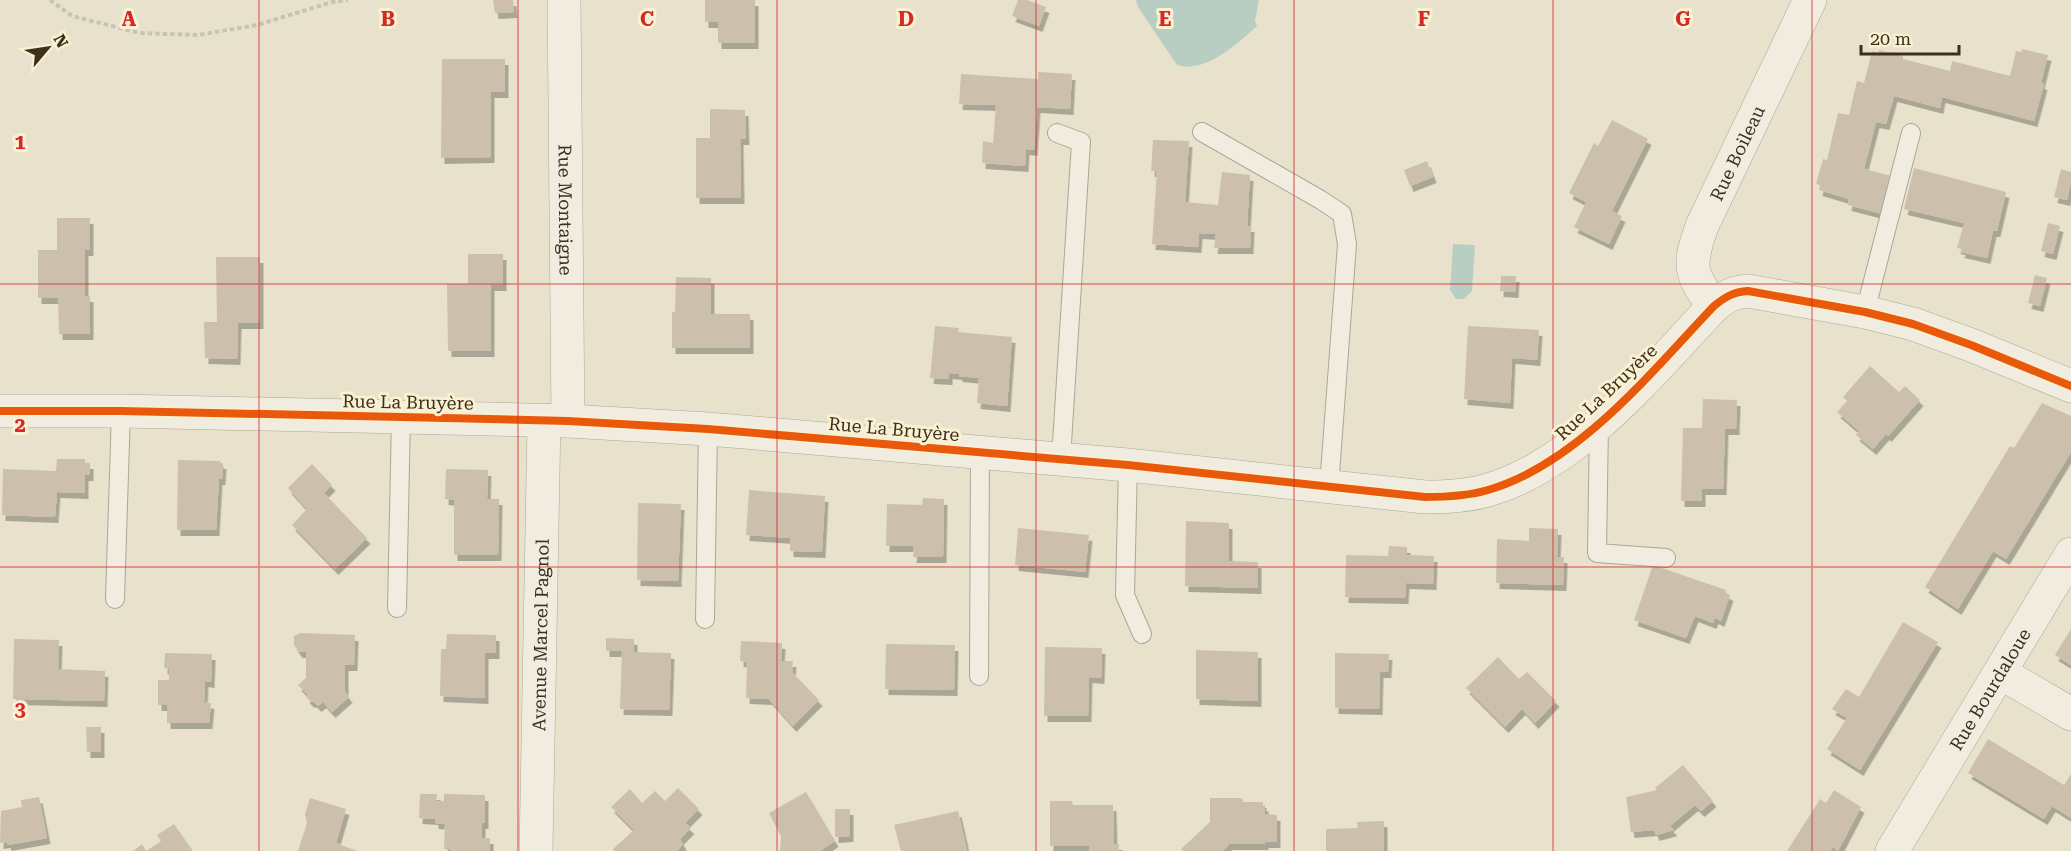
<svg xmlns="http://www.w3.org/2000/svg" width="2071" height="851" viewBox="0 0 2071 851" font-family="'Roboto Serif',serif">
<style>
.water{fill:#b9cec2}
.building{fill:#ccc0ad;filter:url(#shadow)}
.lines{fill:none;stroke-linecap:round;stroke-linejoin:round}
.service-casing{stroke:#ada696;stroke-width:20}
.minor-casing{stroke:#ada696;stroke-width:34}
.path{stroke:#c8c3b6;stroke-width:4;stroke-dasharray:4.5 3;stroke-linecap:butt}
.service{stroke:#f0ece0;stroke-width:18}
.minor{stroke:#f0ece0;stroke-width:33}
.cycleway-casing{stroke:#faf1d3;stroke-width:11}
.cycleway{stroke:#e8590c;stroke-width:8}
.grid{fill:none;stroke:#d62828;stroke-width:1.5;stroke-opacity:0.55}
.labels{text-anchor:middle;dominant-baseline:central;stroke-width:6;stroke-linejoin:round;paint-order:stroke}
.street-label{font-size:18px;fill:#3e2f1d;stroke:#faf1d3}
.grid-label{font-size:20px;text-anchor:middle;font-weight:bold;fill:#d62828;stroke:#faf1d3;stroke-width:6;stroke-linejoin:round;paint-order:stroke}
</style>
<defs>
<filter id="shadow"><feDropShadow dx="3.5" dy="6" stdDeviation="0" flood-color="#0004"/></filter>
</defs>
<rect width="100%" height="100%" fill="#e8e2cd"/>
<g class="water">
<path d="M1136,0H1259L1255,21L1257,26C1237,44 1205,74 1177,65L1138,7Z"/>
<polygon points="1453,244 1475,245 1472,291 1464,299 1456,299 1450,290"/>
</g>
<g class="building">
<polygon points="493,0 513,0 514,12 495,13"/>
<polygon points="705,0 755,0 755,43 718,43 718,22 705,22"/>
<polygon points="1018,0 1027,0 1046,7 1039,26 1012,16"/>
<polygon points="2022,49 2048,55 2041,83 2044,84 2034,121 1942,97 1940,108 1894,96 1886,124 1876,122 1864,169 1892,176 1883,214 1848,205 1849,199 1819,190 1820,185 1816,184 1823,159 1827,160 1838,113 1849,115 1857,81 1864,83 1872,51 1878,53 1879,50 1903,56 1903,59 1950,71 1952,61 2010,76 2016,51 2021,52"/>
<polygon points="442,59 505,59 505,92 491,92 491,157 441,158"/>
<polygon points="1038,72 1072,74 1070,109 1037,107 1034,150 1026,149 1025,166 982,163 983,141 993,143 996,105 959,104 961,74 1038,79"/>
<polygon points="710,109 745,110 746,139 740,139 741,198 696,198 696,138 710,138"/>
<polygon points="1612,120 1648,139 1612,211 1622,216 1609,244 1574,227 1586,202 1569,193 1594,143 1598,146"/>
<polygon points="1153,140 1189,141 1185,202 1218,205 1222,172 1250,175 1247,226 1251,226 1250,248 1214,248 1216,234 1199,233 1198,247 1152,244 1157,171 1151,171"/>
<polygon points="1427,161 1433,177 1410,186 1404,170"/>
<polygon points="1914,168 2006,192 1997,231 1993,231 1987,258 1961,252 1962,249 1957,248 1964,223 1904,209"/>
<polygon points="2061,169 2071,172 2071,182 2067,200 2054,197"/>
<polygon points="57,218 90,218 90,250 85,250 85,296 90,296 90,334 59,334 58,298 38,298 38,250 57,250"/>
<polygon points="2048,223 2060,226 2053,254 2041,251"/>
<polygon points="468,254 503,254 503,285 491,285 491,351 448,351 447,284 468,284"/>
<polygon points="216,257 260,257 260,323 238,323 237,359 205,358 204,322 217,322"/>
<polygon points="2035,275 2047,278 2040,306 2028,303"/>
<polygon points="1501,276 1516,276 1515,292 1500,291"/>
<polygon points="676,277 711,278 711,314 750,314 750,348 672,348 672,312 675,312"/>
<polygon points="935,326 959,328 958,332 1012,337 1007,406 977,403 979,378 959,376 959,374 949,373 949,379 930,378"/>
<polygon points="1468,326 1539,330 1537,360 1512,358 1510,403 1464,399"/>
<polygon points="1870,366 1899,392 1905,386 1920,400 1888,436 1886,434 1873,449 1856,435 1859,431 1837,412 1847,401 1843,397"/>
<polygon points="1703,399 1737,400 1736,429 1725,429 1723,489 1702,489 1702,501 1681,501 1683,428 1702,428"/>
<polygon points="2042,403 2071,416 2071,452 2006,559 1993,551 1958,609 1925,587 2010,446 2014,448"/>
<polygon points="57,459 85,459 85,463 90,463 90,475 85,475 85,493 57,492 55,517 2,515 3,469 56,471"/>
<polygon points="178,460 220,461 220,463 223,463 222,479 219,479 216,530 177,530"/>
<polygon points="312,464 332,485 324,493 367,538 335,569 292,525 307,509 288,488"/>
<polygon points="446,469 488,470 487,499 499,499 498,555 454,555 454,500 445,499"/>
<polygon points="749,490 825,496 822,552 790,551 790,538 746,535"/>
<polygon points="923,498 944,499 943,557 913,557 914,546 886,546 887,504 922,505"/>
<polygon points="638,503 681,504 678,581 637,580"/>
<polygon points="1186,521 1229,523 1229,561 1258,562 1258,588 1185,586"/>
<polygon points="1018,528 1089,535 1085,572 1015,565"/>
<polygon points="1529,528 1558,529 1557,557 1564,557 1563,585 1496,583 1497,539 1529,541"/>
<polygon points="1389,546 1407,547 1407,555 1434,556 1433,584 1406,583 1405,598 1345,597 1346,555 1388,556"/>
<polygon points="1653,565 1726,590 1726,593 1730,595 1721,621 1715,618 1713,623 1695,616 1686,638 1634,620"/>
<polygon points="1903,622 1938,642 1860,770 1827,749 1847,718 1832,709 1846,689 1859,697"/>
<polygon points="2071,629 2071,665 2055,655"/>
<polygon points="300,633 355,635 354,665 345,665 345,692 349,697 332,712 323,702 318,706 313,701 311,702 306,697 308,695 298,685 306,678 306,652 299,652 294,645 294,636"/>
<polygon points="447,634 496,635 496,653 485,653 485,698 440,696 441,649 446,649"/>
<polygon points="606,638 634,639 634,652 671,653 669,710 620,709 622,651 606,651"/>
<polygon points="14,639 59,640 58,669 105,671 104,701 13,699"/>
<polygon points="741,641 782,643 781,661 793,661 792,672 819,700 793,726 769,699 746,698 747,662 740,661"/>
<polygon points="886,644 955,645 954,690 885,689"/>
<polygon points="1045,647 1102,648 1101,678 1089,677 1088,716 1044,716"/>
<polygon points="1196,650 1258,652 1258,701 1196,699"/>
<polygon points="165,653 212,654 211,682 205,681 204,702 211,703 209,723 167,723 167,705 158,705 158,680 169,680 169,669 164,668"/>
<polygon points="1335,653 1389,654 1388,672 1380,672 1379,709 1335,708"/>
<polygon points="1498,657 1519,679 1527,672 1556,701 1535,723 1522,709 1505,727 1466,688"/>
<polygon points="86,727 101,727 101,752 87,752"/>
<polygon points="1988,739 2064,785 2071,774 2071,818 2052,806 2044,819 1968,773"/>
<polygon points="1683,765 1713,801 1701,811 1695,805 1670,826 1674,830 1656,835 1654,830 1631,832 1626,797 1657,790 1655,788"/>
<polygon points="678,788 699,809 685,823 691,828 680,839 683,844 677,851 614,851 613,849 634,830 611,807 630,789 642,803 655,791 665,801"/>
<polygon points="1834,790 1861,807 1838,851 1833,847 1830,851 1787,851 1820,799 1826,803"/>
<polygon points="806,792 835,841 820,851 780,851 781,836 769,813"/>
<polygon points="420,794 437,794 436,801 444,801 444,794 485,795 485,823 482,823 482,838 490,838 490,851 450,851 450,849 444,849 445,824 435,823 435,819 419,818"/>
<polygon points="39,797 47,838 8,845 7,842 0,843 1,811 22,807 21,800"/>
<polygon points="310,798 346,809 336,843 357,851 298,851 307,823 305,814"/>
<polygon points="1210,798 1240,798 1243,799 1243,802 1263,802 1263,806 1265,805 1265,814 1277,815 1277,842 1265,842 1265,844 1229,844 1223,851 1183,851 1181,849 1210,822"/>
<polygon points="1050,801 1072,801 1073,805 1113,805 1114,844 1119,844 1119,851 1089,851 1089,846 1050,846"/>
<polygon points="835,809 850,809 850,836 835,837"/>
<polygon points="958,811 967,851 901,851 894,825"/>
<polygon points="1384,821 1384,851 1326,851 1326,829 1358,828 1357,822"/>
<polygon points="174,824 193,851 133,851 142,844 146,851 161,841 157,835"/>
</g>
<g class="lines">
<defs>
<g id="service">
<polyline points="1202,132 1321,200 1342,214 1347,244 1329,487"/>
<polyline points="1057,133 1081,142 1061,459"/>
<polyline points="1865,312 1911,133"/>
<polyline points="1599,423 1597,553 1666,558"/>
<polyline points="1128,465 1125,595 1142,634"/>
<polyline points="115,599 121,411"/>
<polyline points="397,608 401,417"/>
<polyline points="705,619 708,429"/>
<polyline points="979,676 980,451"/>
</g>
<g id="minor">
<path id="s1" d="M564,0L568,421"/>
<path id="s2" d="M1714,306C1689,274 1688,265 1702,226L1810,0"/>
<path d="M0,411H121L401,417L568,421L708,429L1128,465L1425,497C1446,497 1468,496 1488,490C1578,464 1652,371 1714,306C1725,297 1733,292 1748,291L1865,312L1913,324L1971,345L2071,386"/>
<polyline points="2001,673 2071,714"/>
<path id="s3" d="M536,851L544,420"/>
<path id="s4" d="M1892,851L2071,554"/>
</g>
</defs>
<use href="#service" class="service-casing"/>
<use href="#minor" class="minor-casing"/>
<polyline class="path" points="50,0 72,16 140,33 198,35 257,25 332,2 348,0"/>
<use href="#service" class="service"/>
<use href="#minor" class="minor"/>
<defs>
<path id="cycleway" d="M0,411H121L401,417L568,421L708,429L1128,465L1425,497C1446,497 1468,496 1488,490C1578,464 1652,371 1714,306C1725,297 1733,292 1748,291L1865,312L1913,324L1971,345L2071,386"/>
</defs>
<use href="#cycleway" class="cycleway-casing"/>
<use href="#cycleway" class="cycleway"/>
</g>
<path class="grid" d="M259,0V851M518,0V851M777,0V851M1036,0V851M1294,0V851M1553,0V851M1812,0V851M0,284H2071M0,567H2071"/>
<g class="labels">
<g class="street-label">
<text stroke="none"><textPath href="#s2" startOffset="168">Rue Boileau</textPath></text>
<text stroke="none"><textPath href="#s1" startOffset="210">Rue Montaigne</textPath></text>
<text transform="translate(1606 392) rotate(-43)">Rue La Bruyère</text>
<text transform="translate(408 402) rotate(1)">Rue La Bruyère</text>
<text transform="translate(894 429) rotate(5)">Rue La Bruyère</text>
<text stroke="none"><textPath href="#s3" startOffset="216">Avenue Marcel Pagnol</textPath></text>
<text stroke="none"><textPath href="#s4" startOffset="189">Rue Bourdaloue</textPath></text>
</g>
</g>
<g class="grid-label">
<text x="129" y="26">A</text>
<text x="388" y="26">B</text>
<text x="647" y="26">C</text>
<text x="906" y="26">D</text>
<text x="1165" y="26">E</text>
<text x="1424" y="26">F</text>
<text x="1683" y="26">G</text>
<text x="20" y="149">1</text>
<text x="20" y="432">2</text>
<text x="20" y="716">3</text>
</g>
<g transform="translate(48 48) rotate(61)" stroke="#faf1d3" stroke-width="4.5" paint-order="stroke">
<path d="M0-4.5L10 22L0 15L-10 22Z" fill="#3e2f1d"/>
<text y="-9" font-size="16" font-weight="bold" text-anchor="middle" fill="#3e2f1d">N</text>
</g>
<path d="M1861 45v9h98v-9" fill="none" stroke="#3e2f1d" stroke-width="3"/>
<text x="1870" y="45" font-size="18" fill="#3e2f1d" stroke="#faf1d3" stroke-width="4.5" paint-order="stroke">20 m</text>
</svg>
